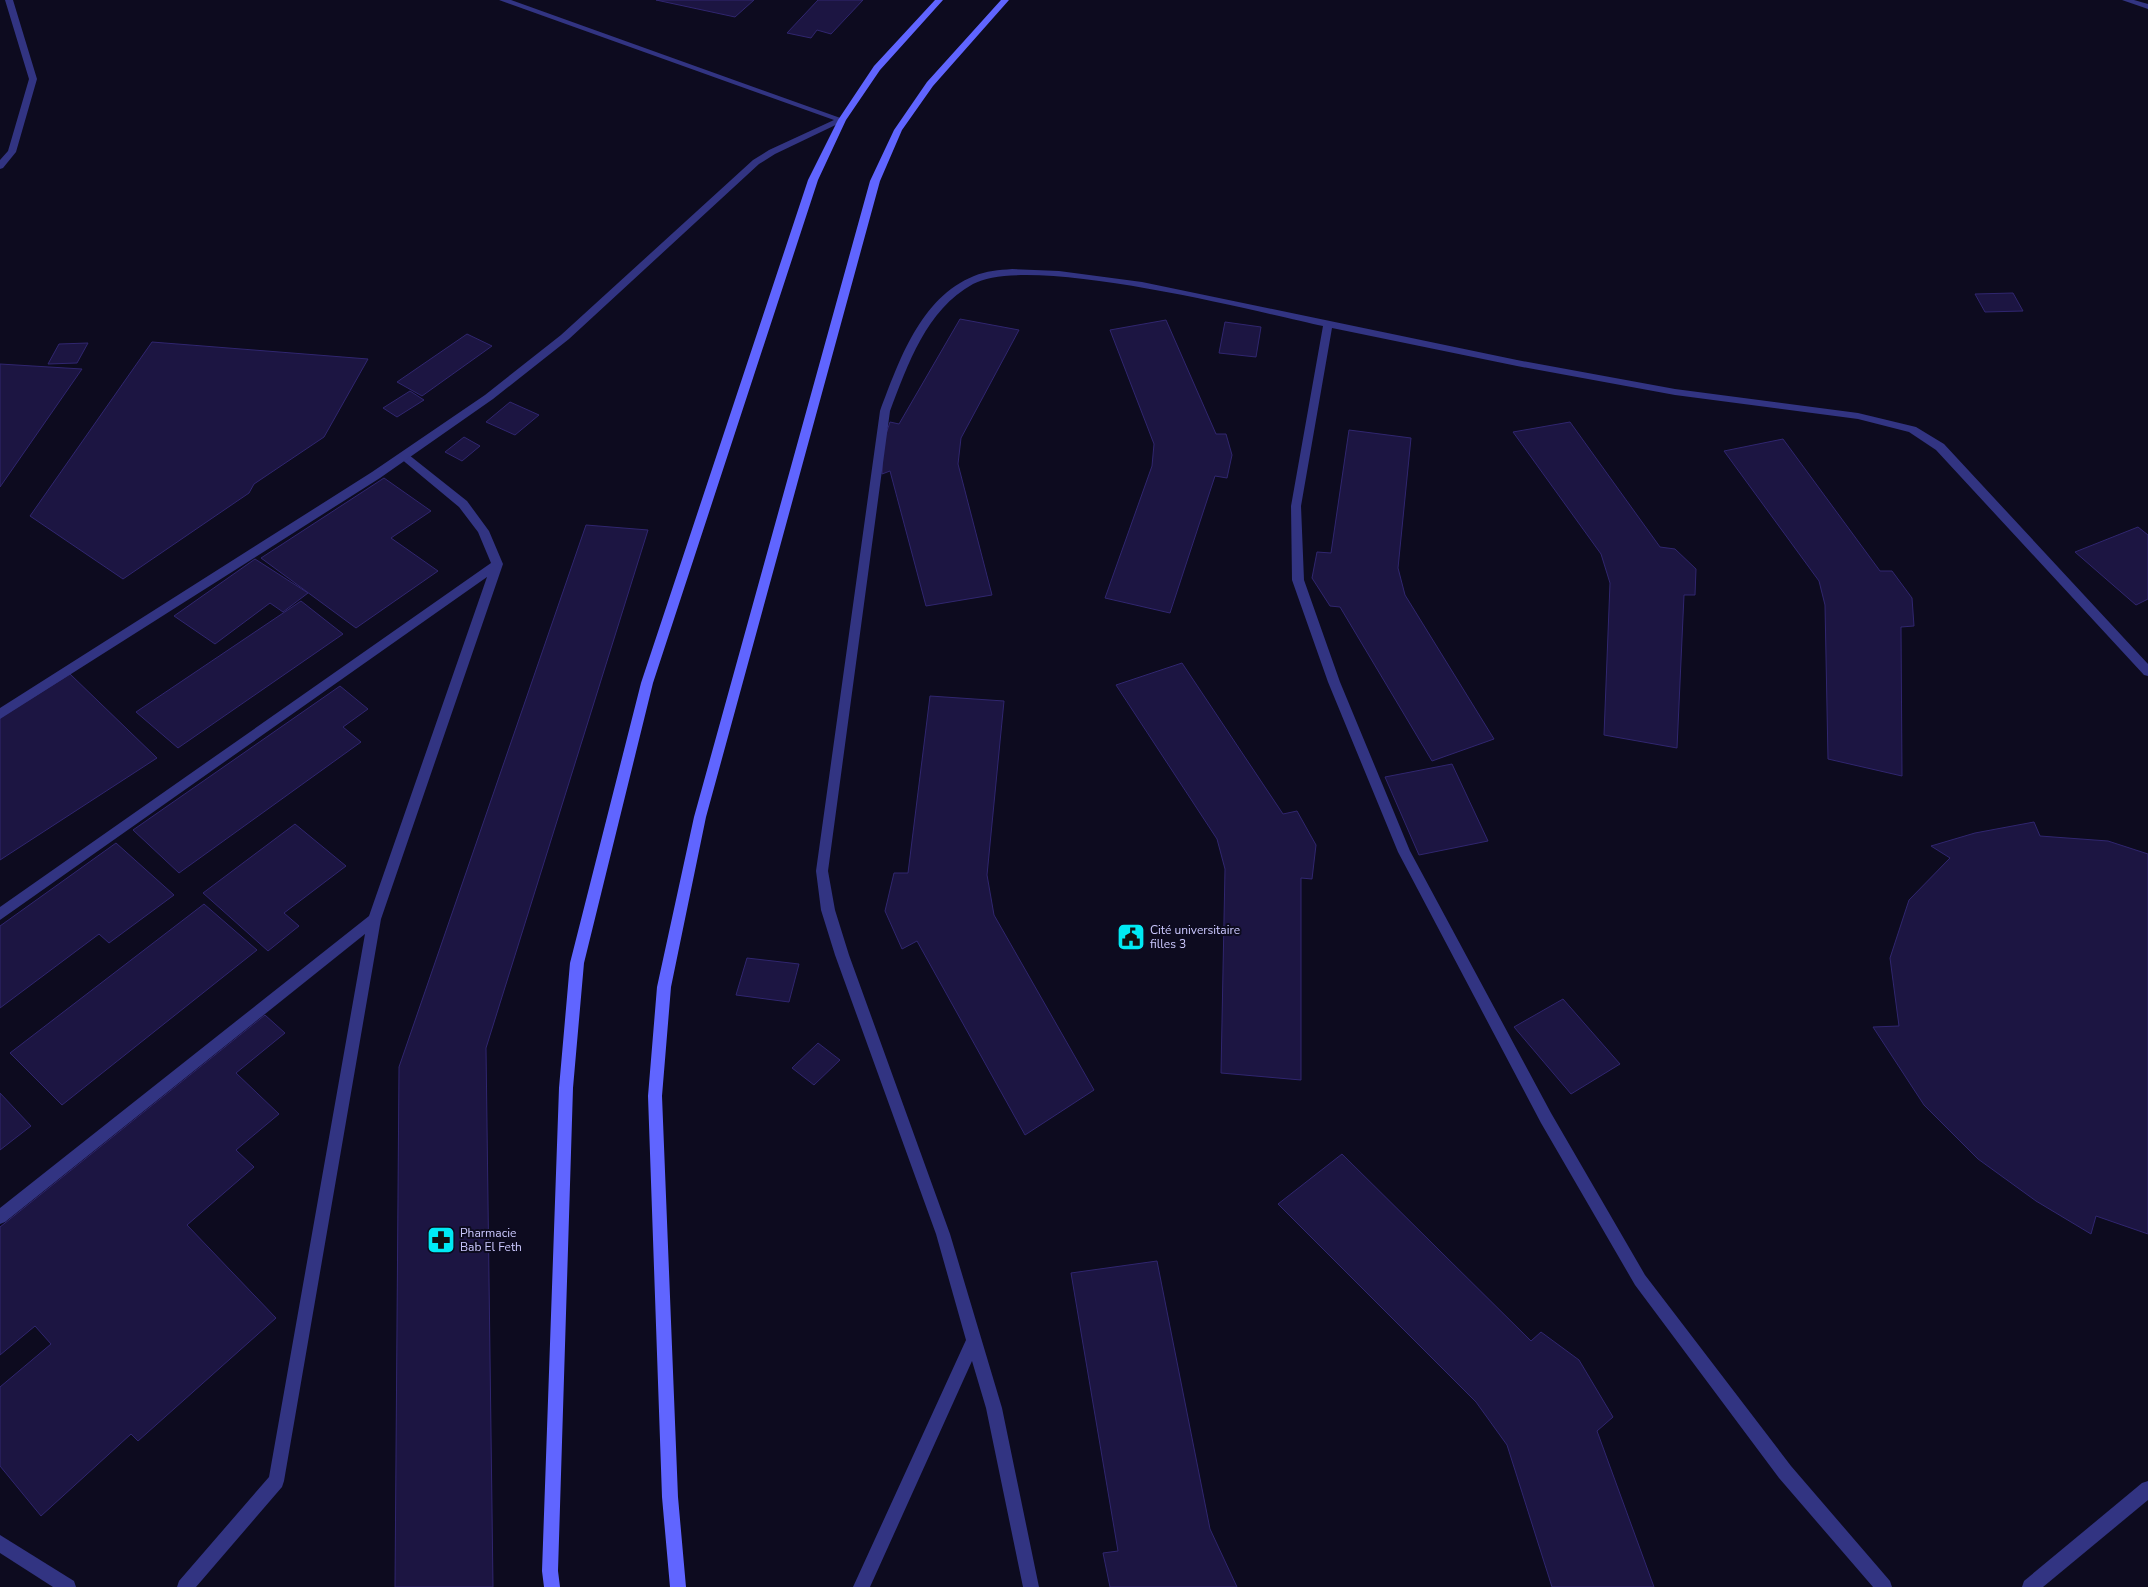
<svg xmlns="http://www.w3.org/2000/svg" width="2148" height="1587" viewBox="0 0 2148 1587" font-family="'Nunito Sans',sans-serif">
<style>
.building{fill:#1c1542;stroke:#30266f}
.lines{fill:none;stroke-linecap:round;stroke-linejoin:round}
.lane{fill:#323482;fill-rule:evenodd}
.street{fill:#323482;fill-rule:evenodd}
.secondary{fill:#6065ff;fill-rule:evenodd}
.labels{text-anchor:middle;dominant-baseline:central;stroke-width:4;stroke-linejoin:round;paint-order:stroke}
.poi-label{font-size:12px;fill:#ccc9ff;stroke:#0d0b1f;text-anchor:start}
</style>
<rect width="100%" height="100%" fill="#0d0b1f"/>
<g class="building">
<polygon points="656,0 754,0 735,17"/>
<polygon points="818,0 863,0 831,34 817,30 811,38 787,33"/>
<polygon points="2013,293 2023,311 1985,312 1975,294"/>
<polygon points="960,319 1019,330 961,438 958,464 992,595 926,606 890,471 882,474 882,446 890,422 899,424"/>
<polygon points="1166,320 1216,434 1226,434 1232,455 1227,478 1215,476 1170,613 1105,598 1152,466 1154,444 1110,330"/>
<polygon points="1225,322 1261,327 1256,357 1219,353"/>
<polygon points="467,334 492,346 422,396 397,382"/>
<polygon points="152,342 368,359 324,437 254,484 249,493 123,579 30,516"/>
<polygon points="88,343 77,363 48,364 59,344"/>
<polygon points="0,364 82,369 0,487"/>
<polygon points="410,391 424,400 397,417 383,408"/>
<polygon points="510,402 539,415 515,435 486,422"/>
<polygon points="1570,422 1660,547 1675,549 1696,569 1695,595 1684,595 1677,748 1604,735 1610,583 1601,554 1513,432"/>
<polygon points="1349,430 1411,438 1398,568 1405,595 1494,739 1432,761 1340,607 1330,606 1312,578 1317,552 1331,553"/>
<polygon points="464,437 480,446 462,461 445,452"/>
<polygon points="1783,439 1880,571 1892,571 1912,598 1914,626 1901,627 1902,776 1828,759 1825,605 1819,581 1724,451"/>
<polygon points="384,478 431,511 391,538 438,571 356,628 261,558"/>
<polygon points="586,525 648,530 486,1048 493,1587 395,1587 399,1067"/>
<polygon points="2138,527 2148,535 2148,599 2136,605 2075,552"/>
<polygon points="255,559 308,593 283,612 270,603 215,644 174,616"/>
<polygon points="301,601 343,634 178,748 136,712"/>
<polygon points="1182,663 1283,814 1297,811 1316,845 1312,879 1301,878 1301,1080 1221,1073 1225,869 1217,839 1116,685"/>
<polygon points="70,674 157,758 0,860 0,718"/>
<polygon points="340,686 368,709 343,727 361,742 179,873 133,830"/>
<polygon points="930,696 1004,701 987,875 994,915 1094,1090 1025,1135 917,941 902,949 885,911 894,873 908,873"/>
<polygon points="1452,764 1488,841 1419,855 1385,777"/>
<polygon points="2034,822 2040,836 2108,841 2148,854 2148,1234 2096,1216 2091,1234 2036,1201 1978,1159 1924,1105 1873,1027 1899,1026 1890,958 1909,900 1950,858 1931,846 1975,833"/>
<polygon points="295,824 346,866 284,913 299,926 268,951 203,893"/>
<polygon points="116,843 174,895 109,943 99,934 0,1008 0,926"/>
<polygon points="204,904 257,950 62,1105 10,1053"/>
<polygon points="747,958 799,964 789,1002 736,995"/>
<polygon points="1563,999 1620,1064 1571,1094 1514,1027"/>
<polygon points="265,1015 285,1033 236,1073 279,1114 236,1150 254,1167 187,1225 276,1318 138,1441 131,1434 41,1516 0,1466 0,1387 51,1344 35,1326 0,1355 0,1227"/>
<polygon points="818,1043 840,1060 814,1085 792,1068"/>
<polygon points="0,1093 31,1126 0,1150"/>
<polygon points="1342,1154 1531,1341 1541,1332 1579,1360 1613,1417 1597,1431 1654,1587 1552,1587 1507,1445 1476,1402 1278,1204"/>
<polygon points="1157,1261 1210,1529 1237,1587 1110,1587 1103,1553 1118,1551 1071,1273"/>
</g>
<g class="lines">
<g class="lane">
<path d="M1012,269L1059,271L1142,282L1517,360L1675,389L1858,413L1916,427L1944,444L2148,664V676L2144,675L1936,450L1909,432L1858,419L1675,395L1517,366L1332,328L1301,506L1304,580L1340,682L1410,851L1551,1113L1645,1275L1791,1466L1890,1581L1892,1587H1873L1779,1478L1635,1285L1541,1123L1398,852L1328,682L1292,580L1291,506L1323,326C1254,311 1029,253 973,284C926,310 908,364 890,411L828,871L835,910L849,955L950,1234L1002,1408L1039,1587H1023L986,1408L972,1361L870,1587H853L966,1340L936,1234L835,955L821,910L816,871L880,411C899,361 920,298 974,276C986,271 999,270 1012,269Z"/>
<polygon points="404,451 467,501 489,531 503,564 381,919 284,1481 282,1487 196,1587 177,1587 179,1581 269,1477 365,934 5,1222 0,1224 0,1208 369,916 487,577 0,920 0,907 491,563 478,532 459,507 400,458 399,455"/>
<polygon points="2148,1481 2148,1500 2043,1587 2022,1587 2024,1581 2142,1483"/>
<polygon points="0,1535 74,1581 76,1587 53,1587 0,1553"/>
</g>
<g class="street">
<polygon points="5,0 13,0 37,79 16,152 3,168 0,169 0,160 8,151 29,79"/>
<polygon points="499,0 511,0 846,120 775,154 759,164 569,339 493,399 380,478 0,719 0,708 372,472 485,395 561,335 753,160 769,150 834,120"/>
<polygon points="2122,0 2134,0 2148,4 2148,9"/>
</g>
<g class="secondary">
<polygon points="935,0 943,0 880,70 846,120 818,180 653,683 584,963 573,1088 558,1571 560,1587 544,1587 542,1571 559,1088 570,963 641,683 808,180 838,120 874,66"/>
<polygon points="1001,0 1009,0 933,86 902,130 880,181 706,817 671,987 662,1096 678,1497 686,1587 670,1587 662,1497 648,1096 657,987 694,817 870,181 894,130 927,82"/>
</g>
</g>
<defs>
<symbol id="civic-square" viewBox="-11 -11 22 22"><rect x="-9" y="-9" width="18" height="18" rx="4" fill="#00eaf4" stroke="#0d0b1f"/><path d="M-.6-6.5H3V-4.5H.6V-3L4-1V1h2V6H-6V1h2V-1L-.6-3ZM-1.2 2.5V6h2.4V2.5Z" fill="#111"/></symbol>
<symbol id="pharmacy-square" viewBox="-11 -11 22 22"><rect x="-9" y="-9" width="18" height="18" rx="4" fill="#00eaf4" stroke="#0d0b1f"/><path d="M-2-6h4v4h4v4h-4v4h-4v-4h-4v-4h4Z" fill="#111"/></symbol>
</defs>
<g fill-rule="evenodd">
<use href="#civic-square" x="1115" y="921" width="32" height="32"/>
<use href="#pharmacy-square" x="425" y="1224" width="32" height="32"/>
</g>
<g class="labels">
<g class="poi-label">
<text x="1150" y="930">Cité universitaire<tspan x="1150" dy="14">filles 3</tspan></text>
<text x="460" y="1233">Pharmacie<tspan x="460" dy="14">Bab El Feth</tspan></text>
</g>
</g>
</svg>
